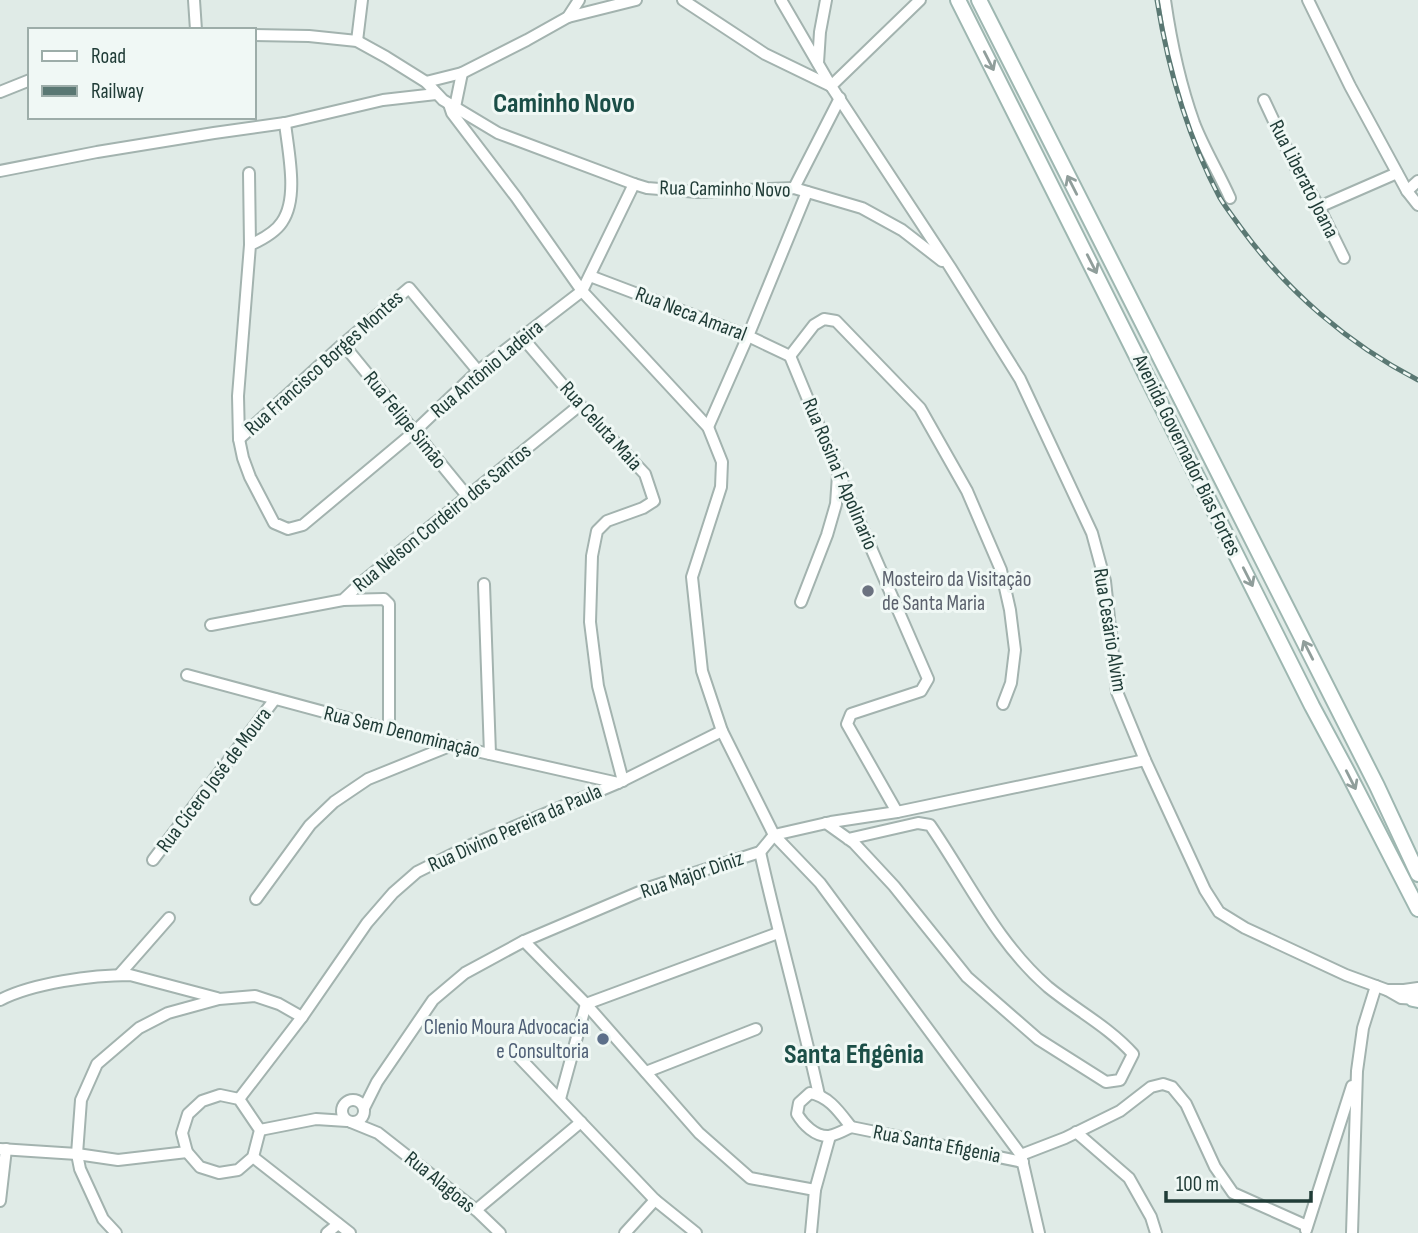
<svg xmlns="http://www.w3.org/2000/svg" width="1418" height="1233" viewBox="0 0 1418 1233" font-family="'Sofia Sans Condensed',sans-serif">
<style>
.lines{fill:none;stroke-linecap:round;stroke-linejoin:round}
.minor-casing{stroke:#a3b3af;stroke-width:14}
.secondary-casing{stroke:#9eb7b1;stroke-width:18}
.minor{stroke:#fff;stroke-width:10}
.secondary{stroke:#fff;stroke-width:14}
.rail-casing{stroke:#5a7873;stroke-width:5}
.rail{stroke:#f0f8f5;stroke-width:2.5;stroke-dasharray:8;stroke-linecap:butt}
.oneway{stroke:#909e9b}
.worship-dot{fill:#6b7280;stroke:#f0f8f5;stroke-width:2.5}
.service-dot{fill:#5c6f8a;stroke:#f0f8f5;stroke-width:2.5}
.labels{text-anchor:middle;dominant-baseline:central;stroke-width:6;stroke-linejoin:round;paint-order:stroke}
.street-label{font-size:21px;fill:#203c37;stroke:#f0f8f5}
.worship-label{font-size:21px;fill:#5b616d;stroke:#f0f8f5;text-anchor:start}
.service-label{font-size:21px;fill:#4e5e75;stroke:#f0f8f5;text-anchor:end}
.district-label{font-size:28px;font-weight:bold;fill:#1b4e47;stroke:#f0f8f5}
</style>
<rect width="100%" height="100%" fill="#e0ebe7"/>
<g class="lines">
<defs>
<g id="minor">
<polyline points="194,0 196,30"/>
<polyline points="683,0 765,54 831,86"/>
<polyline points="781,0 831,86 950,267 1020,379 1092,533 1105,581 1117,692 1145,760 1205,890 1219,912 1245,928 1346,975 1387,990 1401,998 1418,999"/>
<path d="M1165,0C1171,42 1180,84 1194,123C1204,149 1219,173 1230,198"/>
<polyline points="1308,0 1350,86 1407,191 1418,205"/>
<polyline points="568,17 636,0"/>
<polyline points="254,35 309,36 357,41 386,57 426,82 443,100 498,133 634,184 647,188 698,192 794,188 862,208 902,230 942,261"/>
<polyline points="357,41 362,0"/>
<polyline points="818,63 820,32 826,0"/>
<polyline points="426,82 462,73 527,40 568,17 579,0"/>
<polyline points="831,86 920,0"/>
<polyline points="0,92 30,80"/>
<polyline points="1264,100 1294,164 1319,207 1344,258"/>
<polyline points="449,104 452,113 516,197 582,291 708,427 722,462 721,487 692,577 702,671 722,731 774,835 820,883 1021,1155 1039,1233"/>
<polyline points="455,107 462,73"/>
<path d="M285,123C288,151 299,198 282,222C275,233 261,240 250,245L238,396L239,439L243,458L250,477L274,523L288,529L303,525L414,432L478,371L582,291L634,184"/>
<polyline points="0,171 97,152 214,133 285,123 383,100 436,94"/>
<polyline points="249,173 250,245"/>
<polyline points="794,188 840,98"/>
<polyline points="1407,191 1418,181"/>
<polyline points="1319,207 1397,173"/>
<polyline points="590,276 748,336 790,356"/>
<polyline points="522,337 580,405 645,474 654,501 643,508 607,521 597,531 592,556 590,622 598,686 623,781"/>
<polyline points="343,344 468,497"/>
<polyline points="790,356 838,472 928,679 921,691 851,714 847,724 897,812"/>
<polyline points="790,356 814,325 824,319 836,321 920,408 967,491 1001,570 1010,610 1015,650 1011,683 1003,704"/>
<polyline points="708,427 748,336 807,192"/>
<polyline points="239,439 343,344 409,288 478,371"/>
<polyline points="484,584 490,754"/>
<polyline points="343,600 384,599 389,604 389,730"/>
<polyline points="801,602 827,535 836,504 838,475"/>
<polyline points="211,625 343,600 361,583 580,405"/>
<polyline points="187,675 428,740 618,783"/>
<path d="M826,823L854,843L894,886L967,977L1038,1039L1106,1082L1120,1080L1133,1054C1109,1027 1076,1010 1048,987C997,943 968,880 930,825L918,823L848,839"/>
<path d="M760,852C778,933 801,1013 819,1095"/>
<polyline points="153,860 275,699"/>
<polyline points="256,899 310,825 334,802 368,779 452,745"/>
<polyline points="524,941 586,1004 699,1133 750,1178 815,1190"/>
<polyline points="119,975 169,918"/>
<polyline points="1387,990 1404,990 1418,988"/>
<path d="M0,1000C33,983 92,975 130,975L217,998"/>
<polyline points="517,1055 655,1200 696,1233"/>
<polyline points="646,1072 756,1029"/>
<path d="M810,1093C829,1096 840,1113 851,1127C845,1130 836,1135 829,1136C815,1137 803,1124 797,1114L799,1103Z"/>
<polygon points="220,1095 239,1099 260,1130 253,1157 238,1170 219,1173 200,1167 187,1152 182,1133 188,1114 202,1101"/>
<polyline points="239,1099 302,1017 367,923 393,893 417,872 471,845 618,783 722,731"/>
<polyline points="560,1099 586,1004 778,933"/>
<circle cx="353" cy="1111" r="11"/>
<polyline points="364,1108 377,1082 433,1000 465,973 524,941 651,887 760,852 774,835 831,822 897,812 1145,760"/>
<polyline points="351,1122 378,1133 476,1210 500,1233"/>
<polyline points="851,1127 1023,1162"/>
<polyline points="260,1130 316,1119 347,1121"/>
<polyline points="1076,1132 1129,1178 1151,1217 1156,1233"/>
<polyline points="0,1149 77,1154 118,1160 187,1152"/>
<polyline points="1021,1155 1065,1138 1120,1111 1151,1087 1163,1084 1172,1087 1186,1104 1215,1167 1233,1193 1307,1226"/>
<polyline points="253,1157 350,1233"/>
<polyline points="0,1201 6,1149"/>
<polyline points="476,1210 581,1122"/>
<polyline points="1306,1230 1352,1086"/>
<polyline points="116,1233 103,1219 80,1169 77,1154 81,1100 97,1064 139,1028 168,1013 219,999 255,996 279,1004 302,1017"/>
<polyline points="327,1233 338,1224"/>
<polyline points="625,1233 655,1200"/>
<polyline points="811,1233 815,1190 830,1136"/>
<polyline points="1352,1233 1357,1071 1363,1028 1376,986"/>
</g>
<g id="secondary">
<polyline points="958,0 1312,706 1347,771 1418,909"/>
<polyline points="979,0 1377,786 1418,874"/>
<polyline points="1413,999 1418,1000"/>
</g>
</defs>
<use href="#minor" class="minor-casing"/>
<use href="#secondary" class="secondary-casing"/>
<use href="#minor" class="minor"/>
<use href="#secondary" class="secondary"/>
<defs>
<path id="rail" d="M1157,0C1168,68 1187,136 1220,198C1226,208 1234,218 1241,228C1287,291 1348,344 1418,380"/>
</defs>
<use href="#rail" class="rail-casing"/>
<use href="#rail" class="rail"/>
</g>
<defs><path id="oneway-shaft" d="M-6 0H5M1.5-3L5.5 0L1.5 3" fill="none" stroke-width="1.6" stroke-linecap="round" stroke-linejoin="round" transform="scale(1.75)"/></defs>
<g class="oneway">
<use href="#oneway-shaft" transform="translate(989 61) rotate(63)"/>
<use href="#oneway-shaft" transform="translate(1072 185) rotate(-117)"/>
<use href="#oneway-shaft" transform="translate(1092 264) rotate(63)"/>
<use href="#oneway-shaft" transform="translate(1248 577) rotate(63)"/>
<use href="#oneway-shaft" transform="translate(1308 650) rotate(-117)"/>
<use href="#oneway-shaft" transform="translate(1351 780) rotate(63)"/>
</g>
<circle class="worship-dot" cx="868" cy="591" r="7"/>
<circle class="service-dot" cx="603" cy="1039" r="7"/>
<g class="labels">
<g class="street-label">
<text transform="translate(1304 179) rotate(63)">Rua Liberato Joana</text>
<text transform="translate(725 189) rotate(1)">Rua Caminho Novo</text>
<text transform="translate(691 314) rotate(21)">Rua Neca Amaral</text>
<text transform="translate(324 363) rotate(-42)">Rua Francisco Borges Montes</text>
<text transform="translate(487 369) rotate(-40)">Rua Antônio Ladeira</text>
<text transform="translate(405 420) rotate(51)">Rua Felipe Simão</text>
<text transform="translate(601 426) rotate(48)">Rua Celuta Maia</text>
<text transform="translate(1187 455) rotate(64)">Avenida Governador Bias Fortes</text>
<text transform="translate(840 474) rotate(67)">Rua Rosina F Apolinario</text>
<text transform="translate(442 518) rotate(-39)">Rua Nelson Cordeiro dos Santos</text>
<text transform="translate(1110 630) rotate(81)">Rua Cesário Alvim</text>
<text transform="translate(402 732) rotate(14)">Rua Sem Denominação</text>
<text transform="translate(214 780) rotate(-53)">Rua Cícero José de Moura</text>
<text transform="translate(515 828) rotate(-24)">Rua Divino Pereira da Paula</text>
<text transform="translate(692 875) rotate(-19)">Rua Major Diniz</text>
<text transform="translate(937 1144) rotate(11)">Rua Santa Efigenia</text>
<text transform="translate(440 1182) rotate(39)">Rua Alagoas</text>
</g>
<g class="worship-label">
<text x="882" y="579">Mosteiro da Visitação<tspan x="882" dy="24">de Santa Maria</tspan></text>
</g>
<g class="service-label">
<text x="589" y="1027">Clenio Moura Advocacia<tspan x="589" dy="24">e Consultoria</tspan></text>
</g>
<g class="district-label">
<text x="564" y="103">Caminho Novo</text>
<text x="854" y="1054">Santa Efigênia</text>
</g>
</g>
<rect x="28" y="28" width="228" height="91" fill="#f0f8f5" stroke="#9dada9" stroke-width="2"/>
<rect x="42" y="51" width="35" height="10" fill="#ffffff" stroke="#9dada9" stroke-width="2"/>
<text x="91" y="63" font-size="21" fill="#203c37">Road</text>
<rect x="42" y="86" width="35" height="10" fill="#5a7873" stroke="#9dada9" stroke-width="2"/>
<text x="91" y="98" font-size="21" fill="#203c37">Railway</text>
<path d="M1166 1191v10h145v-10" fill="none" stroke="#203c37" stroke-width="3.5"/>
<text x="1176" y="1191" font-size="21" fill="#203c37" stroke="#f0f8f5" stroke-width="5" paint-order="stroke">100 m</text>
</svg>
